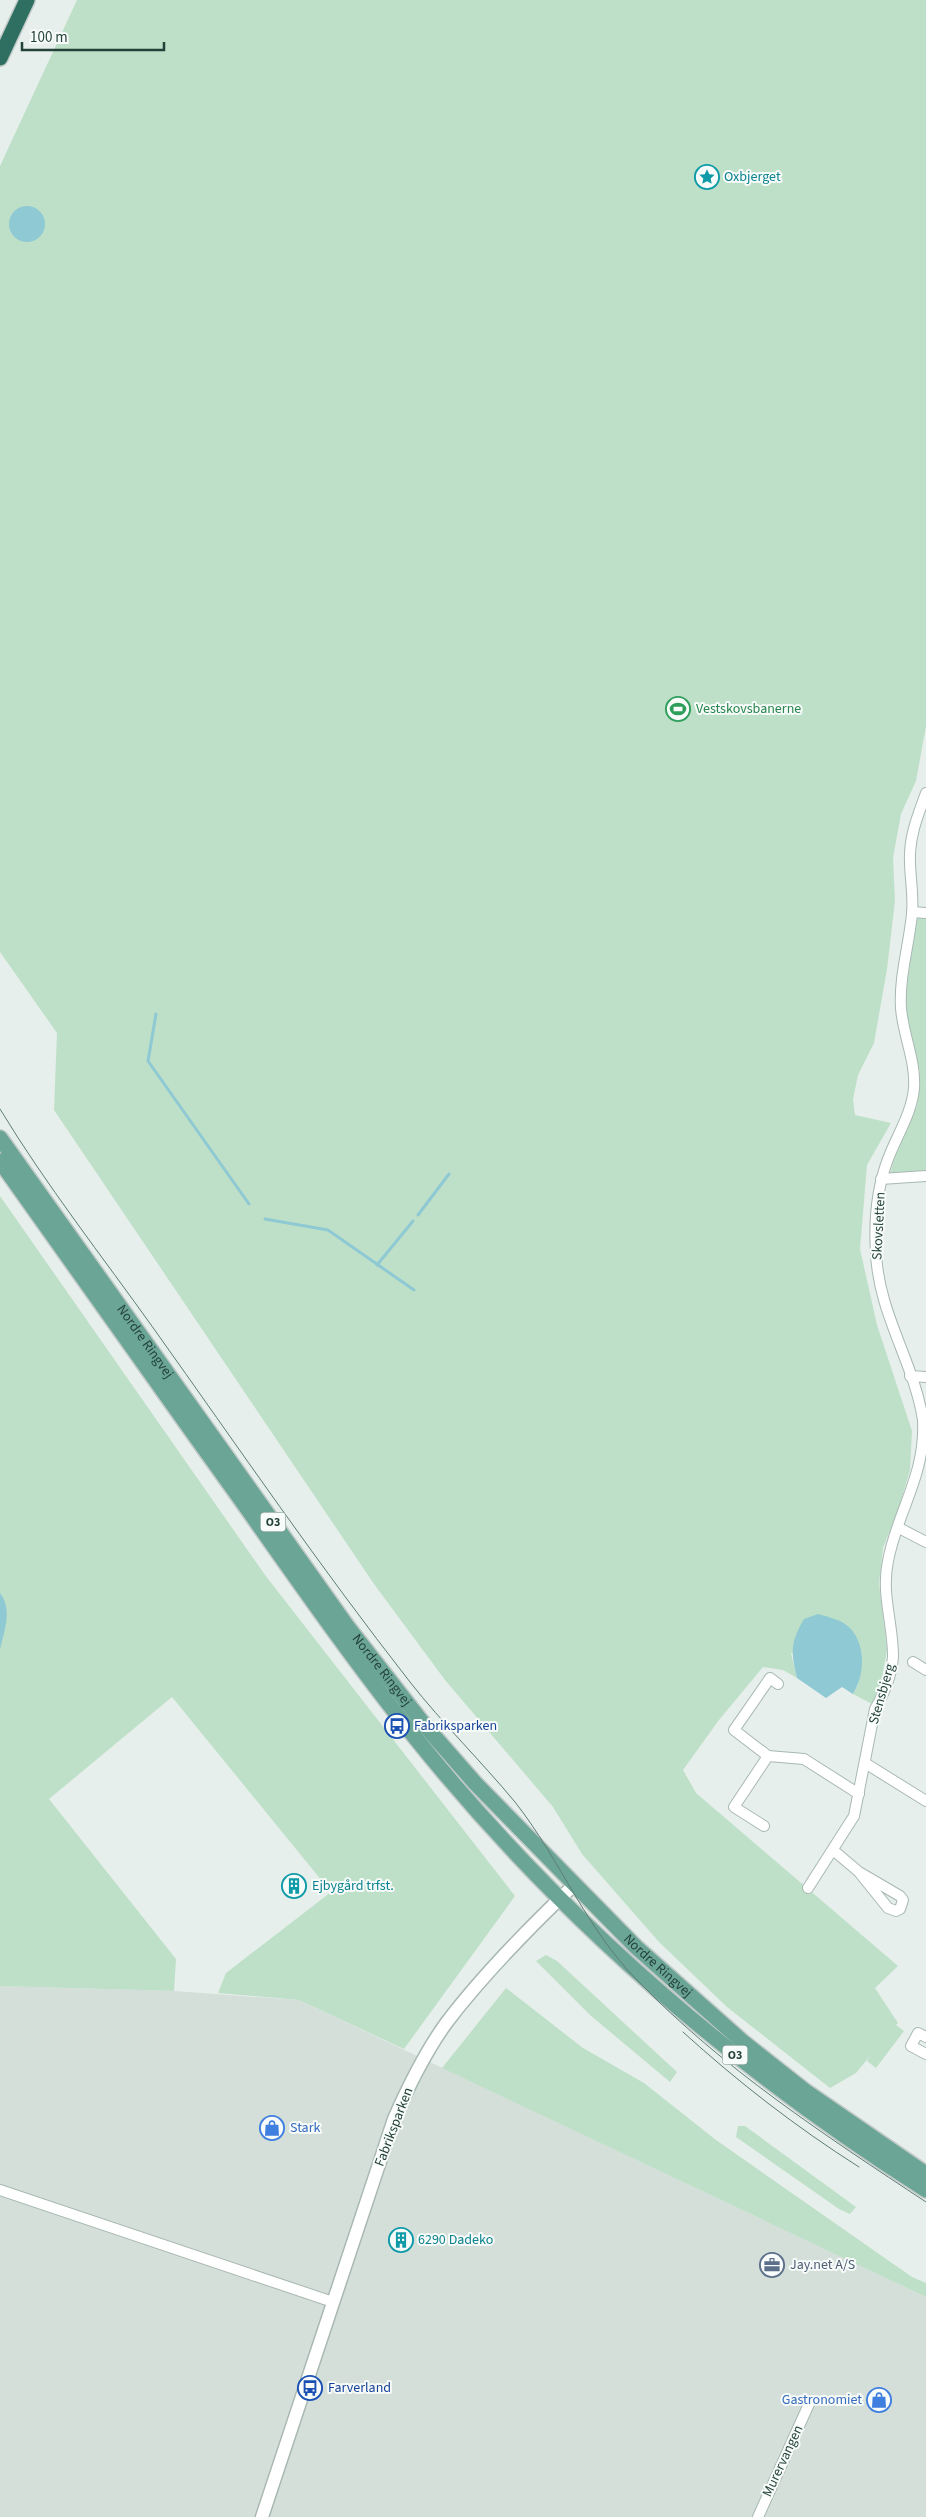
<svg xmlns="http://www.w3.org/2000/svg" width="926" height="2517" viewBox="0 0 926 2517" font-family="'Source Sans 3',sans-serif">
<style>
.built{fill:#d4dfda}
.green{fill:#bfe0c8}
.water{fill:#8ec9d4}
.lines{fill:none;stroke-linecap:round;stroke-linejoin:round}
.stream{stroke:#8ec9d4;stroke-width:3}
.minor-casing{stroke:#a8b8b2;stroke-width:12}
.tertiary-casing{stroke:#a8b8b2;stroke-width:15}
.primary-casing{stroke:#c2cac8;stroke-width:18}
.motorway-casing{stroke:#c2cac8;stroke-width:18}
.minor{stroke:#fff;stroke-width:10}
.tertiary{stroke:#fff;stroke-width:12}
.primary{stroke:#6aa596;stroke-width:15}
.motorway{stroke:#2f6f62;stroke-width:15}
.tram{stroke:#5f7d75;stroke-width:1}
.labels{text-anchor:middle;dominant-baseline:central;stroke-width:4;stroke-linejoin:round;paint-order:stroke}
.shield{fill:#f7fbf9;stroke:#637a73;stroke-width:1}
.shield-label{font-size:12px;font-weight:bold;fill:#24423a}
.culture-label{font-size:14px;fill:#0d838f;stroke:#f7fbf9;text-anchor:start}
.leisure-label{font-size:14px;fill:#27864d;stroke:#f7fbf9;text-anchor:start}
.street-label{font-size:14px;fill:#24423a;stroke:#f7fbf9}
.transit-label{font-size:14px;fill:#164399;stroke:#f7fbf9;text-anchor:start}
.shop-label{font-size:14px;fill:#366cbe;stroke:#f7fbf9;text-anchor:start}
.service-label{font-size:14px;fill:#4e5e75;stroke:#f7fbf9;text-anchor:start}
</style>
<rect width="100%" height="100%" fill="#e6efeb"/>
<polygon class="built" points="0,1986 174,1991 299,2000 926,2297 926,2517 0,2517"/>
<g class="green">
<polygon points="77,0 926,0 926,726 916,781 901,814 893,858 895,901 887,969 874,1043 858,1075 853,1099 855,1115 891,1123 867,1165 860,1249 877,1325 912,1431 910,1470 898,1511 883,1548 879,1584 887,1649 881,1685 872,1704 853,1694 858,1685 862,1659 791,1653 797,1678 783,1670 763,1667 719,1720 683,1770 696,1793 898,1966 875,1988 898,2023 896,2025 904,2031 876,2068 867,2061 870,2056 856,2073 830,2088 727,2007 659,1942 582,1854 553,1807 445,1680 374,1584 54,1110 57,1033 0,952 0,166"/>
<polygon points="917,918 926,919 926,1172 890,1174 898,1146 917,1106 920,1073 909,1028 905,997"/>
<polygon points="0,1196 265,1575 515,1896 404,2049 299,2000 218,1993 226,1973 331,1892 172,1697 49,1799 176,1959 174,1991 0,1986"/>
<polygon points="546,1955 557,1961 677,2072 670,2082 590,2015 536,1961"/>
<polygon points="506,1988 583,2048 644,2083 716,2140 912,2277 926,2283 926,2297 442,2068"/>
<polygon points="738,2126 745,2126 856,2207 850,2214 839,2209 736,2137"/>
</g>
<g class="water">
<circle cx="27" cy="224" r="18"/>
<path d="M0,1593C13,1610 4,1631 0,1650Z"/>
<path d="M818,1614C829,1617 842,1620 850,1628C866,1645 865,1675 853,1694L842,1687L826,1698L797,1678C791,1652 790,1643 804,1619Z"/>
</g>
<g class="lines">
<g class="stream">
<polyline points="156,1014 148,1061 249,1204"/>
<polyline points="418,1215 449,1174"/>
<polyline points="265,1219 328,1230 414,1290"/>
<polyline points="377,1265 413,1221"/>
</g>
<defs>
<g id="minor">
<polyline points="912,912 926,913"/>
<polyline points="881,1179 926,1176"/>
<polyline points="910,1376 926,1377"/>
<polyline points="899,1528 926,1542"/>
<polyline points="913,1662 926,1670"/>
<polyline points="778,1684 770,1678 734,1730 768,1756 804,1759 859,1794"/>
<polyline points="865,1763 926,1801"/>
<polyline points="764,1826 734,1807 768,1756"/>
<polyline points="833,1850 859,1872 888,1908 896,1911 900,1909 903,1900 900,1896 859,1872"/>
<path d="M808,1888L854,1816L875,1709C885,1692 892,1675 893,1656C893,1623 881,1594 888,1561C897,1512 926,1475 923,1420C914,1362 878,1313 876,1252C874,1221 877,1188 888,1159C897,1135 912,1113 914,1088C916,1061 903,1035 901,1008C899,977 909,945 912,914C914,893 909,873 910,853C911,831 919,813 926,793"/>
<polyline points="926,2037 918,2033 911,2046 926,2054"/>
<polyline points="0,2190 333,2302"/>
<polyline points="758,2517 809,2404"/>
</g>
<path id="tertiary" d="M262,2517L394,2119C409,2085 425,2052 447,2022C482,1976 532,1925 574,1885"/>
<g id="primary">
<path id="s1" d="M0,1138L347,1626L426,1727L475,1783L636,1947L743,2042L805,2091L926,2174"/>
<path d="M0,1161C81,1275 162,1390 244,1504C299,1582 354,1661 414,1736C557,1915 733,2067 926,2190"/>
</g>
<polyline id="motorway" points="0,58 27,0"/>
</defs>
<use href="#minor" class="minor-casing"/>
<use href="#tertiary" class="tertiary-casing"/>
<use href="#primary" class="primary-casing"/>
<use href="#motorway" class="motorway-casing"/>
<use href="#minor" class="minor"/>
<use href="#tertiary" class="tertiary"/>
<use href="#primary" class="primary"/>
<use href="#motorway" class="motorway"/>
<g class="tram">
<path d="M0,1109C46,1185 102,1256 154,1329C238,1447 320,1567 410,1682C443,1724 481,1761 515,1802C560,1859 586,1929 638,1981C722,2068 826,2136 926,2202"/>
<path d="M683,2032C738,2082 796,2127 859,2167"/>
</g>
</g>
<defs>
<symbol id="sight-ring" viewBox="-11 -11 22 22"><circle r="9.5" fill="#f7fbf9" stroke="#0f9aa8" stroke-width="1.5"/><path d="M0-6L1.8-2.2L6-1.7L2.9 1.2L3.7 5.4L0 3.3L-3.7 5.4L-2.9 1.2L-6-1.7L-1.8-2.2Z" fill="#0f9aa8"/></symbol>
<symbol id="stadium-ring" viewBox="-11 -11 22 22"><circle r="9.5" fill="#f7fbf9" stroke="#2e9e5b" stroke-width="1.5"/><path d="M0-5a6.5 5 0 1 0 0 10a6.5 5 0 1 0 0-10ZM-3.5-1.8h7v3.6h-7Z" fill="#2e9e5b"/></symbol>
<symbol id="bus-ring" viewBox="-11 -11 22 22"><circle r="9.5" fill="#f7fbf9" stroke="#1a4fb4" stroke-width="1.5"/><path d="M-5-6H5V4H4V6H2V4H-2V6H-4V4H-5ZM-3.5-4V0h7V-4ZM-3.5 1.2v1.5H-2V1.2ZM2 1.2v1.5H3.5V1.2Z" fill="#1a4fb4"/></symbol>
<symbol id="building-ring" viewBox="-11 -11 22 22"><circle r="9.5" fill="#f7fbf9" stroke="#0f9aa8" stroke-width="1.5"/><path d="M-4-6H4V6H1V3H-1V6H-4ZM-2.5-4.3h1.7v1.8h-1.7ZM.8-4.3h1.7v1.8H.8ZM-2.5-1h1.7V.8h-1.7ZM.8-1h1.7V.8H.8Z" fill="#0f9aa8"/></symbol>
<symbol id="shop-ring" viewBox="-11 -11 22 22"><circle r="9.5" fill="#f7fbf9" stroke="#3f7fe0" stroke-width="1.5"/><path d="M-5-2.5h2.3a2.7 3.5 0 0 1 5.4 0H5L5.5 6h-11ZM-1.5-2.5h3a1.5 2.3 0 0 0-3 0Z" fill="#3f7fe0"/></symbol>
<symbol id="office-ring" viewBox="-11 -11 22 22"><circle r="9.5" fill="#f7fbf9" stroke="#5c6f8a" stroke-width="1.5"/><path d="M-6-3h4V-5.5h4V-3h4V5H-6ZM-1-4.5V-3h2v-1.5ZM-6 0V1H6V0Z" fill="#5c6f8a"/></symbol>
</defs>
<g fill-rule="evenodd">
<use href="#sight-ring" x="693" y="163" width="28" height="28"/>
<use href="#stadium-ring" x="664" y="695" width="28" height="28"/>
<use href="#bus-ring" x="383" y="1712" width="28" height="28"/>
<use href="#building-ring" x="280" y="1872" width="28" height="28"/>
<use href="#shop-ring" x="258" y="2114" width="28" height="28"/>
<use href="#building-ring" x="387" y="2226" width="28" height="28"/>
<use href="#office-ring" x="758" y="2251" width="28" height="28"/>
<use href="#bus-ring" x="296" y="2374" width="28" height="28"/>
<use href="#shop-ring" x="865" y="2386" width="28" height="28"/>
</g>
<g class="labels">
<g class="shield">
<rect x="260.5" y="1512.5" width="25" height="19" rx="4"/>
<rect x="722.5" y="2045.5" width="25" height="19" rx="4"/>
</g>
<g class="shield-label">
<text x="273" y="1522">O3</text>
<text x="735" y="2055">O3</text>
</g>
<g class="culture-label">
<text x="724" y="177">Oxbjerget</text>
<text x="312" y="1886">Ejbygård trfst.</text>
<text x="418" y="2240">6290 Dadeko</text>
</g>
<g class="leisure-label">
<text x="696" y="709">Vestskovsbanerne</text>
</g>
<g class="street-label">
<text transform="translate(879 1226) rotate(-87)">Skovsletten</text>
<text stroke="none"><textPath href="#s1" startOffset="250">Nordre Ringvej</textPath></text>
<text stroke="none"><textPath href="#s1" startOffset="655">Nordre Ringvej</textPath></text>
<text transform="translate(882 1694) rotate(-74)">Stensbjerg</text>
<text stroke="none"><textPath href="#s1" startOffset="1060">Nordre Ringvej</textPath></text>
<text transform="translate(394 2127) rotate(-69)">Fabriksparken</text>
<text transform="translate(783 2461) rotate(-65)">Murervangen</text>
</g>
<g class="transit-label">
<text x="414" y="1726">Fabriksparken</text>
<text x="328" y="2388">Farverland</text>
</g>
<g class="shop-label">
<text x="290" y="2128">Stark</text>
<text x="862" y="2400" text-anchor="end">Gastronomiet</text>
</g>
<g class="service-label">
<text x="790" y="2265">Jay.net A/S</text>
</g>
</g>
<path d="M22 42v8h142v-8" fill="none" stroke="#24423a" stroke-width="2.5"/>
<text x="30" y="42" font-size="15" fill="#24423a" stroke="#f7fbf9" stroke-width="4" paint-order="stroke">100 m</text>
</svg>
